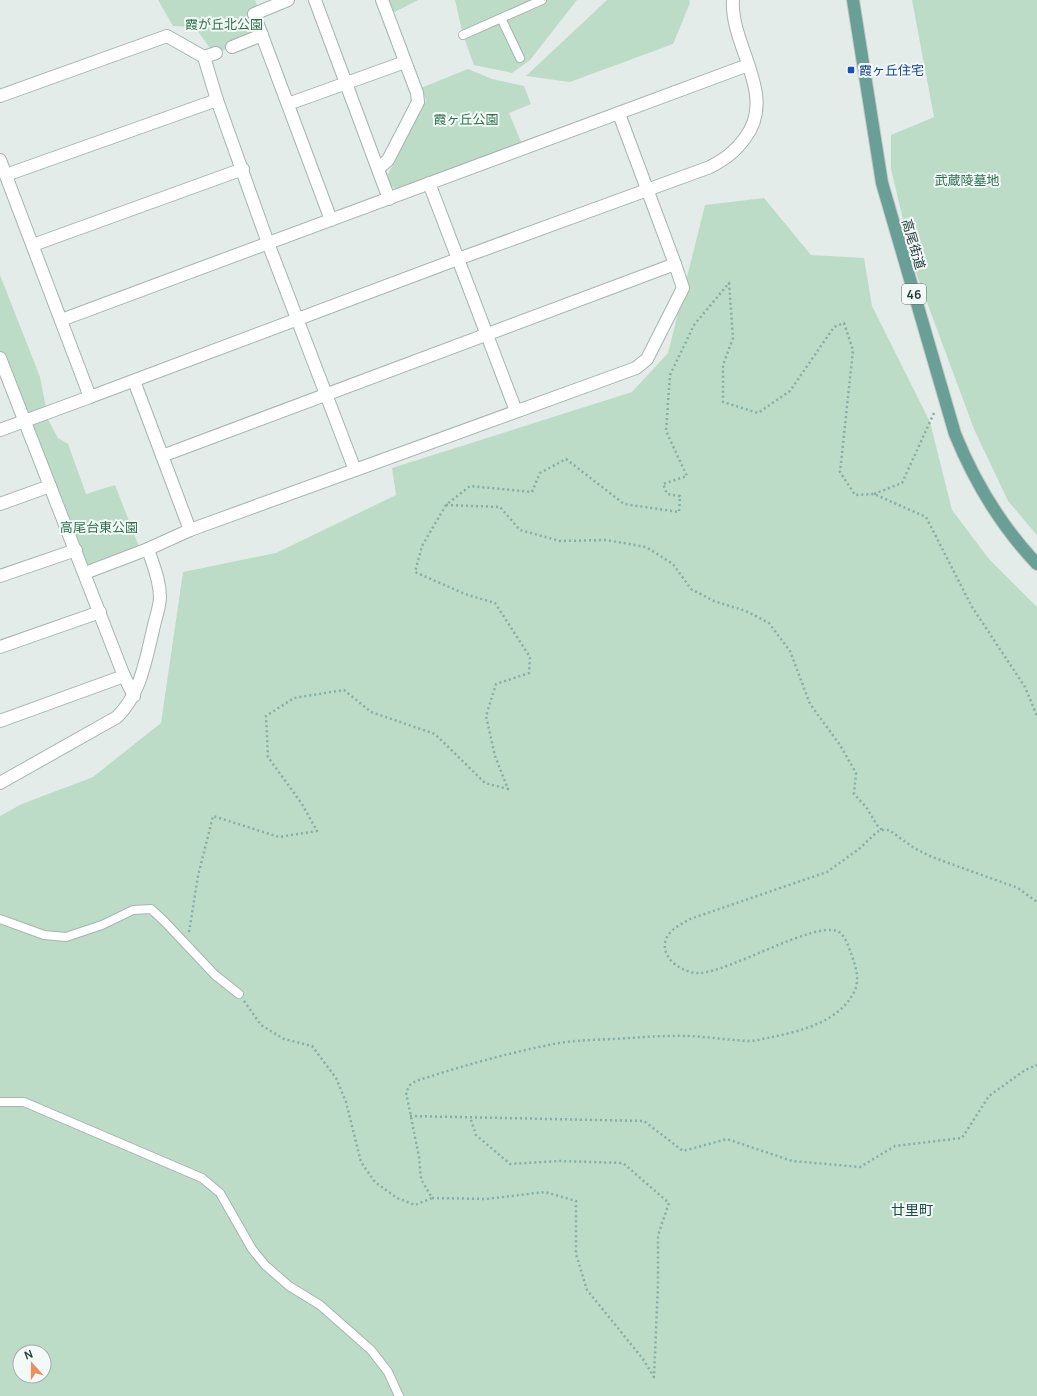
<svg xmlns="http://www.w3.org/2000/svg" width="1037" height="1396" viewBox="0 0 1037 1396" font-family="Manrope,'Noto Sans JP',sans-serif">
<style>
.green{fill:#bddcc8;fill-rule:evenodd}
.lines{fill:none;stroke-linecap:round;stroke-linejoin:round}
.service-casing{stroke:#a6b4b0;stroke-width:10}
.minor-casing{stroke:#a6b4b0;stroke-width:14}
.tertiary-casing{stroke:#a6b4b0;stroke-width:14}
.primary-casing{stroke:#c2c9c7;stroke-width:14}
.path{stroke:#85aea4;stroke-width:2.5;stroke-dasharray:2 3;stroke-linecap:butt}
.service{stroke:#fff;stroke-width:8}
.minor{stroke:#fff;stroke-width:12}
.tertiary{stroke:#fff;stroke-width:12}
.primary{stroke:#6a9f96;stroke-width:12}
.transit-dot{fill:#1a4fb4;stroke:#f3f9f6;stroke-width:1.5}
.labels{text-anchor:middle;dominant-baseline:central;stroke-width:4;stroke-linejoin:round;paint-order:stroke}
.shield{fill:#f3f9f6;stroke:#627571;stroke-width:1}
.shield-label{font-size:12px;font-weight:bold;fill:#243d38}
.park-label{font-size:13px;fill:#30724e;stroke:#f3f9f6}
.transit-label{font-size:13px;fill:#164399;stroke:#f3f9f6;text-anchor:start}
.street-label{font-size:13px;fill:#243d38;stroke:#f3f9f6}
.neighbourhood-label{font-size:14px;fill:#204e46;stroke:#f3f9f6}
</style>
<rect width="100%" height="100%" fill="#e3ece9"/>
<g class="green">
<polygon points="158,0 255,0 260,12 262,35 214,54 195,27 173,26"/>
<polygon points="388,0 418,0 393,13"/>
<polygon points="455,0 577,0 530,60 512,73 474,65 463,35"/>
<polygon points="607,0 689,0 690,3 673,44 570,82 526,76"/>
<polygon points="912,0 1037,0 1037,535 1008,501 974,429 915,270 891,169 891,135 934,117"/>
<polygon points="468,69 492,79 524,86 531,104 509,113 522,144 398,191 390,185 387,176 426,101 421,88"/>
<path d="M764,198L811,255L864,258L872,306L930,422L952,510L989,559L1037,607V1396H0V816L22,804L93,777L161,723L183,572L276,553L396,495L392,468L632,392L668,353L705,205ZM20,1352H44V1376H20Z"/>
<polygon points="0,275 40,377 47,413 45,414 58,438 68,444 86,494 115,485 141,552 85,573 0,358"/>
</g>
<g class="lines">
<defs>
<g id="service">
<polyline points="501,18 520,58"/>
<polyline points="463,35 542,0"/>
<polyline points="0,919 44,935 66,937 102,925 133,910 151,909 164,921 215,975 239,994"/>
<polyline points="0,1102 24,1102 202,1178 220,1193 252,1249 265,1265 289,1286 320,1305 371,1350 388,1372 399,1396"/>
</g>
<g id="minor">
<polyline points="288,0 254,14 331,220"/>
<polyline points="315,0 389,199"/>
<polyline points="232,47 262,35"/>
<polyline points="204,57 216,53"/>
<polyline points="0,96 167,36 204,57 217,100 268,243 355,470"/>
<polyline points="288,104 405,62"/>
<polyline points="0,160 90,397 0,430"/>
<polyline points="378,169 388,160 418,102 417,93 382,0"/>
<polyline points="6,175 217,100"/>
<polyline points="429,183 516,411"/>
<polyline points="33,245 243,169"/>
<polyline points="61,320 748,65"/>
<polyline points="0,358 124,676 134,696"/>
<polyline points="134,381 190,530"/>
<polyline points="162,456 675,264"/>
<polyline points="0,504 50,486"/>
<polyline points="85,573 148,549 190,530 636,368 647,359 683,288 675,264 619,114"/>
<polyline points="0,576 76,550"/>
<polyline points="0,647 100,612"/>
<polyline points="0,721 124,676"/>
<path d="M0,783L117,717C141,693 145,662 153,630C155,619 160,607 160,597C160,580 153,565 148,549"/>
</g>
<path id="tertiary" d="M90,397L458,259L710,167C725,159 735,152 745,138C778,95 730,46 733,0"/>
<path id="primary" d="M853,0L882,183L955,434C975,483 1000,525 1037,564"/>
</defs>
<use href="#service" class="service-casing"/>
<use href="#minor" class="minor-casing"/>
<use href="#tertiary" class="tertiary-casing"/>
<use href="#primary" class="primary-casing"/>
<g class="path">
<polyline points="874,494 902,483 934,413"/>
<polyline points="446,505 500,507 520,530 560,541 606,540 646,547 673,564 691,589 714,601 746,611 769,623 790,651 810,704 840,745 856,773 854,794 866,807 877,825 882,830"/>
<polyline points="189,932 198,876 213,816 279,837 317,831 302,804 268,757 266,716 294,698 344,690 371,712 435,734 485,783 508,789 495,756 486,716 496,684 529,673 530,657 495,603 465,594 415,572 422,546 446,505 470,486 532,492 540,473 566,459 624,504 679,512 680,496 667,494 663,484 687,476 666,431 670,375 694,325 729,283 733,338 723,365 723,402 758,413 790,391 834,327 844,323 853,350 840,472 855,495 874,494 926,517 972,607 1025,687 1037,716"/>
<path d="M244,1001L261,1025L284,1039L312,1046L336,1078L346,1102L361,1162L375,1182L397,1198L415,1205L432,1198L421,1179L419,1157L406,1092L410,1085L416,1081C462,1066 511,1052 559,1043C577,1040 595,1040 612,1039C633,1038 653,1036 673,1036C699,1035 724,1040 749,1041C757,1041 765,1038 772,1037C802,1031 841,1021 855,990C860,978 855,965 851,953C848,946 845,934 837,931C813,922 731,971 700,973C683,974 657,957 667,937C672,928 682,924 690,919L827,872L859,849L877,832L882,830H889L914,848L932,857L1018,888L1037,902"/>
<polyline points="410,1116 644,1121 683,1151 727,1139 792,1161 860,1167 895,1146 962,1138 989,1096 1025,1070 1037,1065"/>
<polyline points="432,1198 486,1199 545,1192 576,1201 576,1254 587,1290 643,1359 654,1377 658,1285 658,1235 669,1203 623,1163 560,1161 510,1164 476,1135 470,1117"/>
</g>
<use href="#service" class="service"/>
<use href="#minor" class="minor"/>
<use href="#tertiary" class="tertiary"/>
<use href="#primary" class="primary"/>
</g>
<rect class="transit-dot" x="847" y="66" width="8" height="8" rx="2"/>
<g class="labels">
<rect class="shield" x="902" y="284" width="24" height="20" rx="3"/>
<g class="shield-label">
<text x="914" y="294">46</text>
</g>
<g class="park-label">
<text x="224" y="24">霞が丘北公園</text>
<text x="466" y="119">霞ヶ丘公園</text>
<text x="967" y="180">武蔵陵墓地</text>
<text x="99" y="527">高尾台東公園</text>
</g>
<g class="transit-label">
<text x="859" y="70">霞ヶ丘住宅</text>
</g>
<g class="street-label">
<text transform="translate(914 244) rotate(74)">高尾街道</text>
</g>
<g class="neighbourhood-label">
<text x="912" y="1209">廿里町</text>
</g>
</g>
<g transform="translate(32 1364) rotate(339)"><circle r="19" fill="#f3f9f6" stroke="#a0aeaa"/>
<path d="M0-3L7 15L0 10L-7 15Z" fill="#eb8e62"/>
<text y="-6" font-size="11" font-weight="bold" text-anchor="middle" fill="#243d38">N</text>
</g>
</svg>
